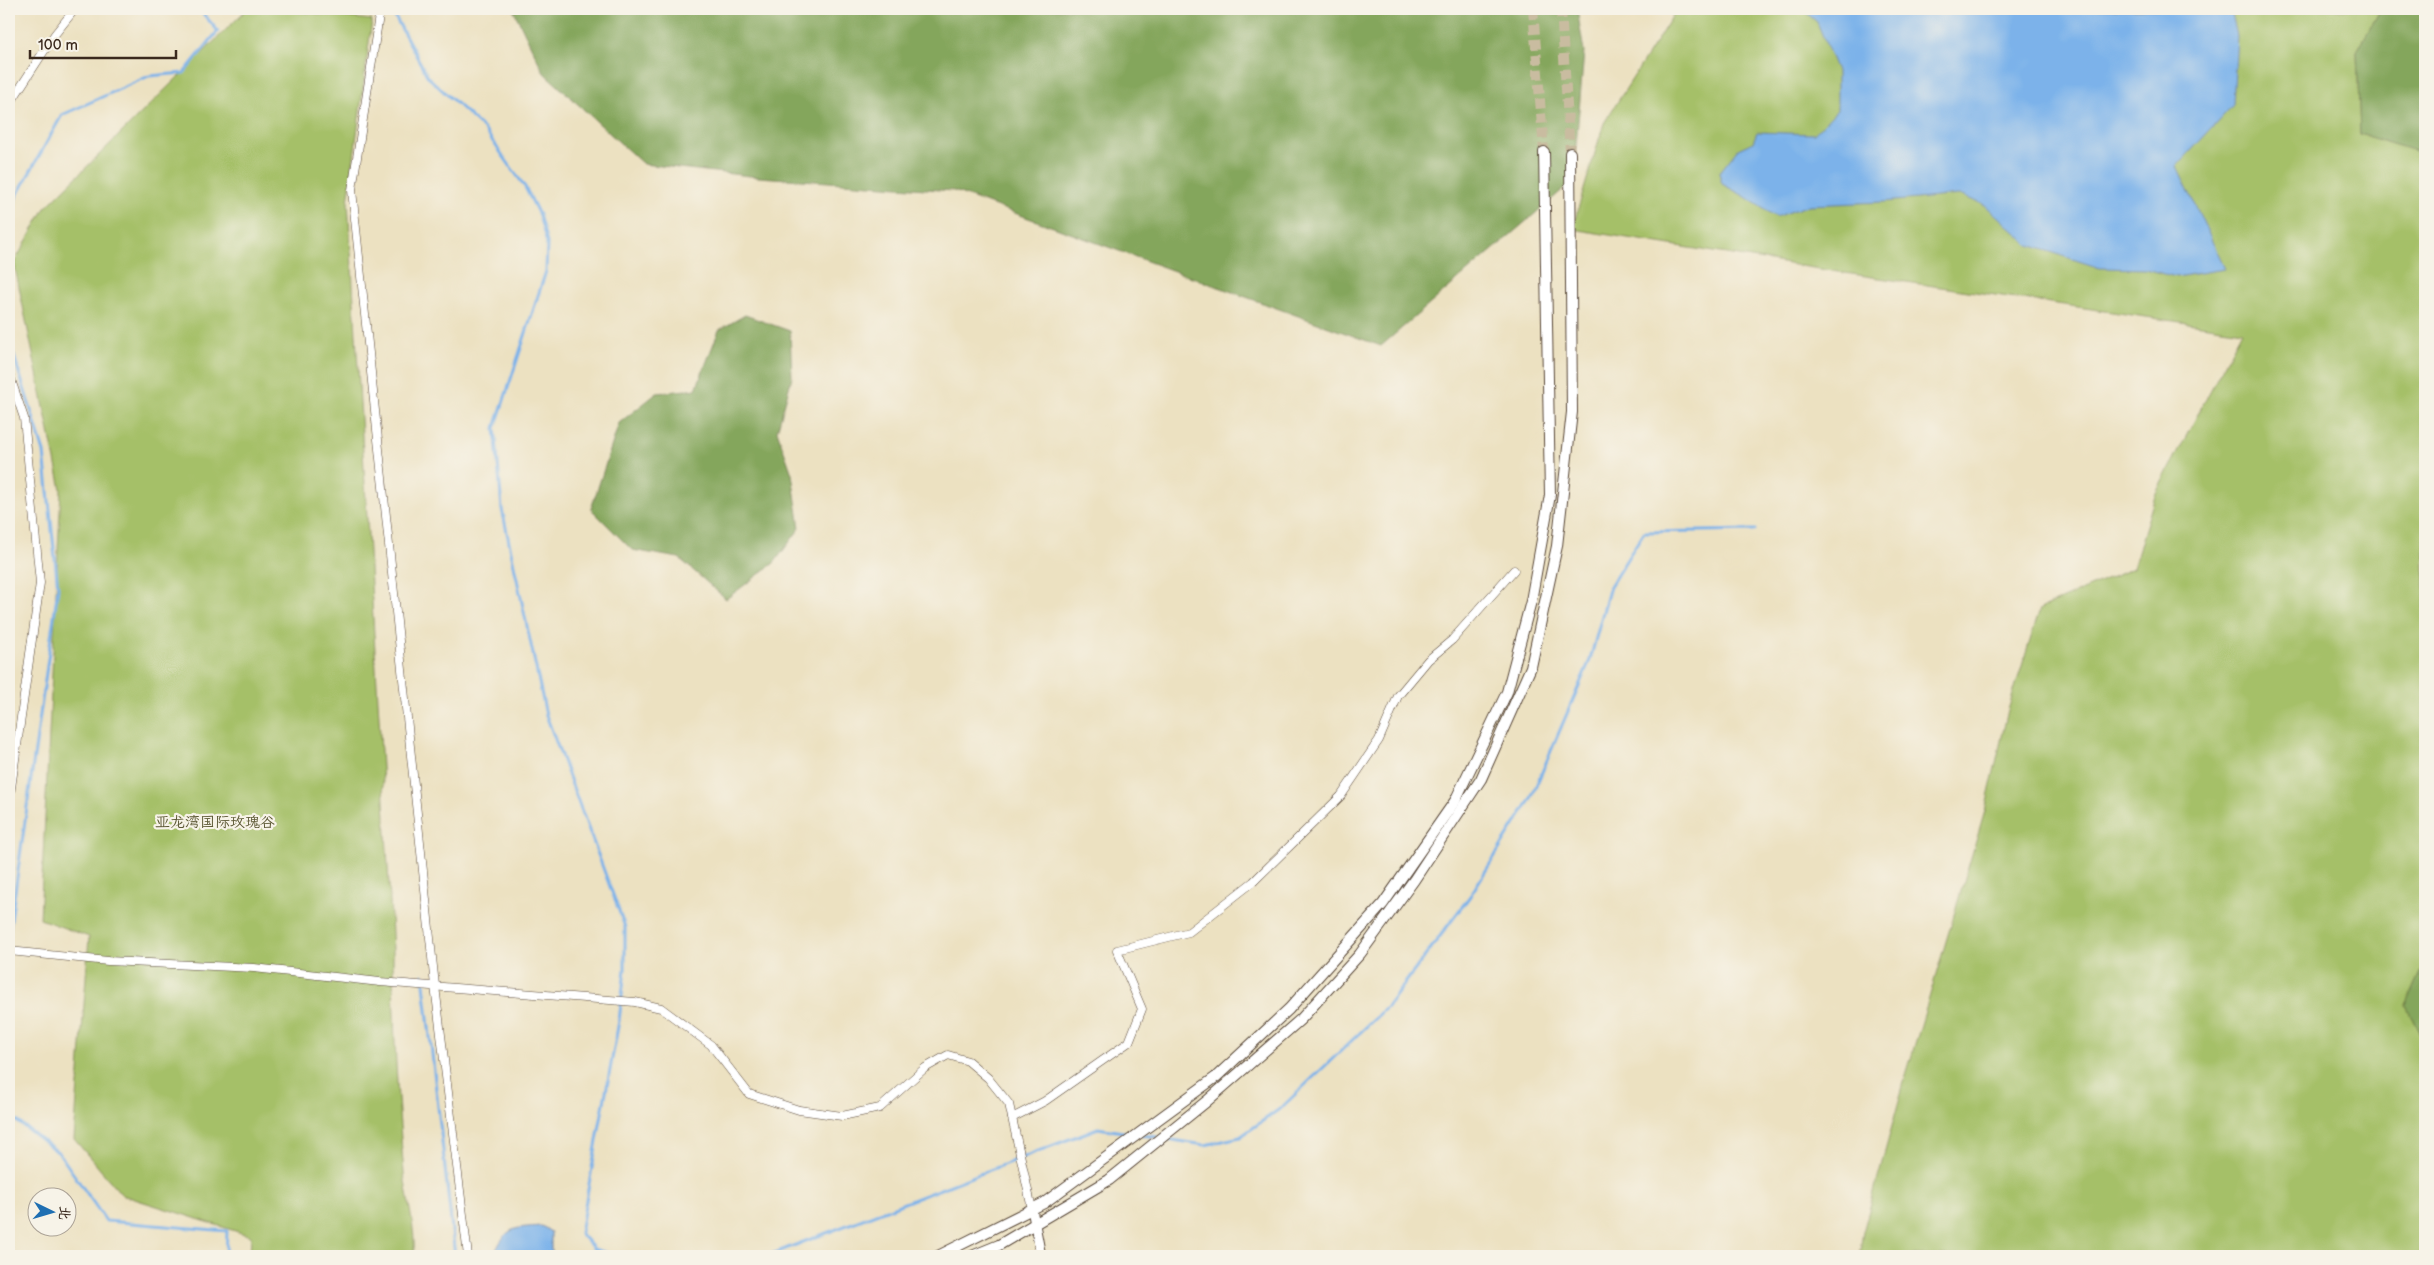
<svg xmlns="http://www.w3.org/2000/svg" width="2434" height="1265" viewBox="0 0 2434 1265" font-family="'Balsamiq Sans','LXGW WenKai TC',sans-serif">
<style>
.green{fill:#a5c067;stroke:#707542}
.forest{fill:#84a65c;stroke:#60683d}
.water{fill:#7bb2ea;stroke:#5b6e84}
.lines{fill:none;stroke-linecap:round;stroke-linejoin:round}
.stream{stroke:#7bb2ea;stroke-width:3}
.secondary-tunnel{stroke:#c9bca0;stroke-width:10;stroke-dasharray:10 5;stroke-linecap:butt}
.minor-casing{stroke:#564536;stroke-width:9}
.tertiary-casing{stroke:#564536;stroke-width:11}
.secondary-casing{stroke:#564536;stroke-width:12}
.minor{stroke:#fff;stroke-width:8}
.tertiary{stroke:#fff;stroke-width:9}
.secondary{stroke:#fff;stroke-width:10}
.labels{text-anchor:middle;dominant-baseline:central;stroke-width:4.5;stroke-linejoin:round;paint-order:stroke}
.park-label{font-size:15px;fill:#5b5734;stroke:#f7f3e8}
</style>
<rect width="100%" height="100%" fill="#f7f3e8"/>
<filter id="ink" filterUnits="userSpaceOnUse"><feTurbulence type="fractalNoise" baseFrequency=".02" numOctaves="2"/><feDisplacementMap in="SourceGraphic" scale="10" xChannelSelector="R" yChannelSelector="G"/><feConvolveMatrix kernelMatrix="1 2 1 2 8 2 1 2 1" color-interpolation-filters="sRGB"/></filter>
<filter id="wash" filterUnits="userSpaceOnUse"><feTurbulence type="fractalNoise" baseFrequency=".0096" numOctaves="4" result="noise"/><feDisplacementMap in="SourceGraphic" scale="20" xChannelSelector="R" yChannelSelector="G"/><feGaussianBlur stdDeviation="1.12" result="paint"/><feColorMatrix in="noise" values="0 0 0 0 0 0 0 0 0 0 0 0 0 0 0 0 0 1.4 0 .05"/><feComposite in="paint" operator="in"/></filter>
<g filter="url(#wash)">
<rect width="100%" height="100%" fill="#ece1c1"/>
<g class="green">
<path d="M247,9H275L372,20L348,202L393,950C393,1024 397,1099 404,1173C407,1201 416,1228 414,1256H250L251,1236L122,1195L74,1139L89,937L40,919L61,489L14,263L45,208Z"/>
<polygon points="1677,9 2381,9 2357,51 2360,134 2425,154 2425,145 2425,964 2406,1006 2425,1044 2425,1256 1859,1256 1863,1232 1906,1075 1985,811 2008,710 2040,609 2133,568 2156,493 2242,331 1838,272 1572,229 1604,123"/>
</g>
<g class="forest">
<polygon points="513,9 1577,9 1584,52 1573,181 1381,346 954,191 759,177 643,164 544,73"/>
<polygon points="2381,9 2425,9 2425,154 2360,134 2357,51"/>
<polygon points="745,315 790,331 792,377 777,431 792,474 800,528 774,563 726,599 679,558 632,550 591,509 619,423 657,393 696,389 719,330"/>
<polygon points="2425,964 2425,1044 2406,1006"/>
</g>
<g class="water">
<polygon points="1802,9 2231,9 2237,36 2233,105 2177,166 2225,269 2176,277 2145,269 2100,268 2029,245 1985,205 1959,195 1884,202 1809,205 1776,217 1744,196 1722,184 1719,173 1738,149 1753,142 1757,132 1814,134 1837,110 1837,71 1817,22"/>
<path d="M542,1226L551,1232V1256H493C507,1227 510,1228 542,1226Z"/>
</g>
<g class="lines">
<g class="stream">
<polyline points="386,9 393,13 428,77 484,129 525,187 539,215 547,243 546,271 495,428 502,509 546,715 625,927 625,969 619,1021 580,1233 594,1249 616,1256"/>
<polyline points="9,225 16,197 62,115 149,76 184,73 218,31 199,9"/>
<polyline points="9,340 44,452 58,588 9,934"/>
<polyline points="423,975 455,1256"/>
<polyline points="9,1115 59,1153 106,1221 227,1231 226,1256"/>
<polyline points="1141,1135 1157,1137"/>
<polyline points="1166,1139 1205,1145 1240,1137 1281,1108 1388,1006 1470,896 1530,800 1590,660 1610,586 1644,532 1755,530"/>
<polyline points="767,1256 1098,1128 1135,1134"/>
</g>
</g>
</g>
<g filter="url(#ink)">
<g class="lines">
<g class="secondary-tunnel">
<polyline points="1533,9 1544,152"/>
<polyline points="1561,9 1570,153"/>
</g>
<defs>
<g id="minor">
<polyline points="380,9 352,190 435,986 468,1256"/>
<polyline points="9,105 55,34 75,9"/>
<polyline points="9,374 24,418 40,583 9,802"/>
<polyline points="9,951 108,961 254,968 380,982 635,1002 661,1008 711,1045 749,1094 799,1110 842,1116 880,1108 925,1068 948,1055 968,1061 988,1078 1009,1104 1032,1209"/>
<polyline points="1012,1118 1045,1101 1129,1042 1142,1009 1117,950 1189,932 1253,882 1341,796 1379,740 1398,696 1428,660 1452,640 1514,570"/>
</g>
<polyline id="tertiary" points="1032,1209 1041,1256"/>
<g id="secondary">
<polyline points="938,1256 1044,1203 1216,1077 1289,1009 1383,904 1455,801 1507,692 1531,601 1550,495 1544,152"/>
<polyline points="972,1256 999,1245 1109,1180 1207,1101 1301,1019 1360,954 1414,880 1481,779 1531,667 1557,546 1572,412 1570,153"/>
</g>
</defs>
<use href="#minor" class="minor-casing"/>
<use href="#tertiary" class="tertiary-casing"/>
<use href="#secondary" class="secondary-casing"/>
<use href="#minor" class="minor"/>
<use href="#tertiary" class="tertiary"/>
<use href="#secondary" class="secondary"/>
</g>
</g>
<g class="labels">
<g class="park-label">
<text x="215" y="822">亚龙湾国际玫瑰谷</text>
</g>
</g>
<rect width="2434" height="1265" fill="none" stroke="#f7f3e8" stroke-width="30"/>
<g transform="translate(52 1212) rotate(95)"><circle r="24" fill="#f7f3e8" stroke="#aca397"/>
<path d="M0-4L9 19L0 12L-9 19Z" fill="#1f6fb2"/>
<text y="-8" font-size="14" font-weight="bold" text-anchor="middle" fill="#3b2a1e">北</text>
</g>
<path d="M30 50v8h146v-8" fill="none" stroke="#3b2a1e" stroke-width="2.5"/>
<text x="38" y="50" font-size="15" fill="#3b2a1e" stroke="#f7f3e8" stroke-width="4" paint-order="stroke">100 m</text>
</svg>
